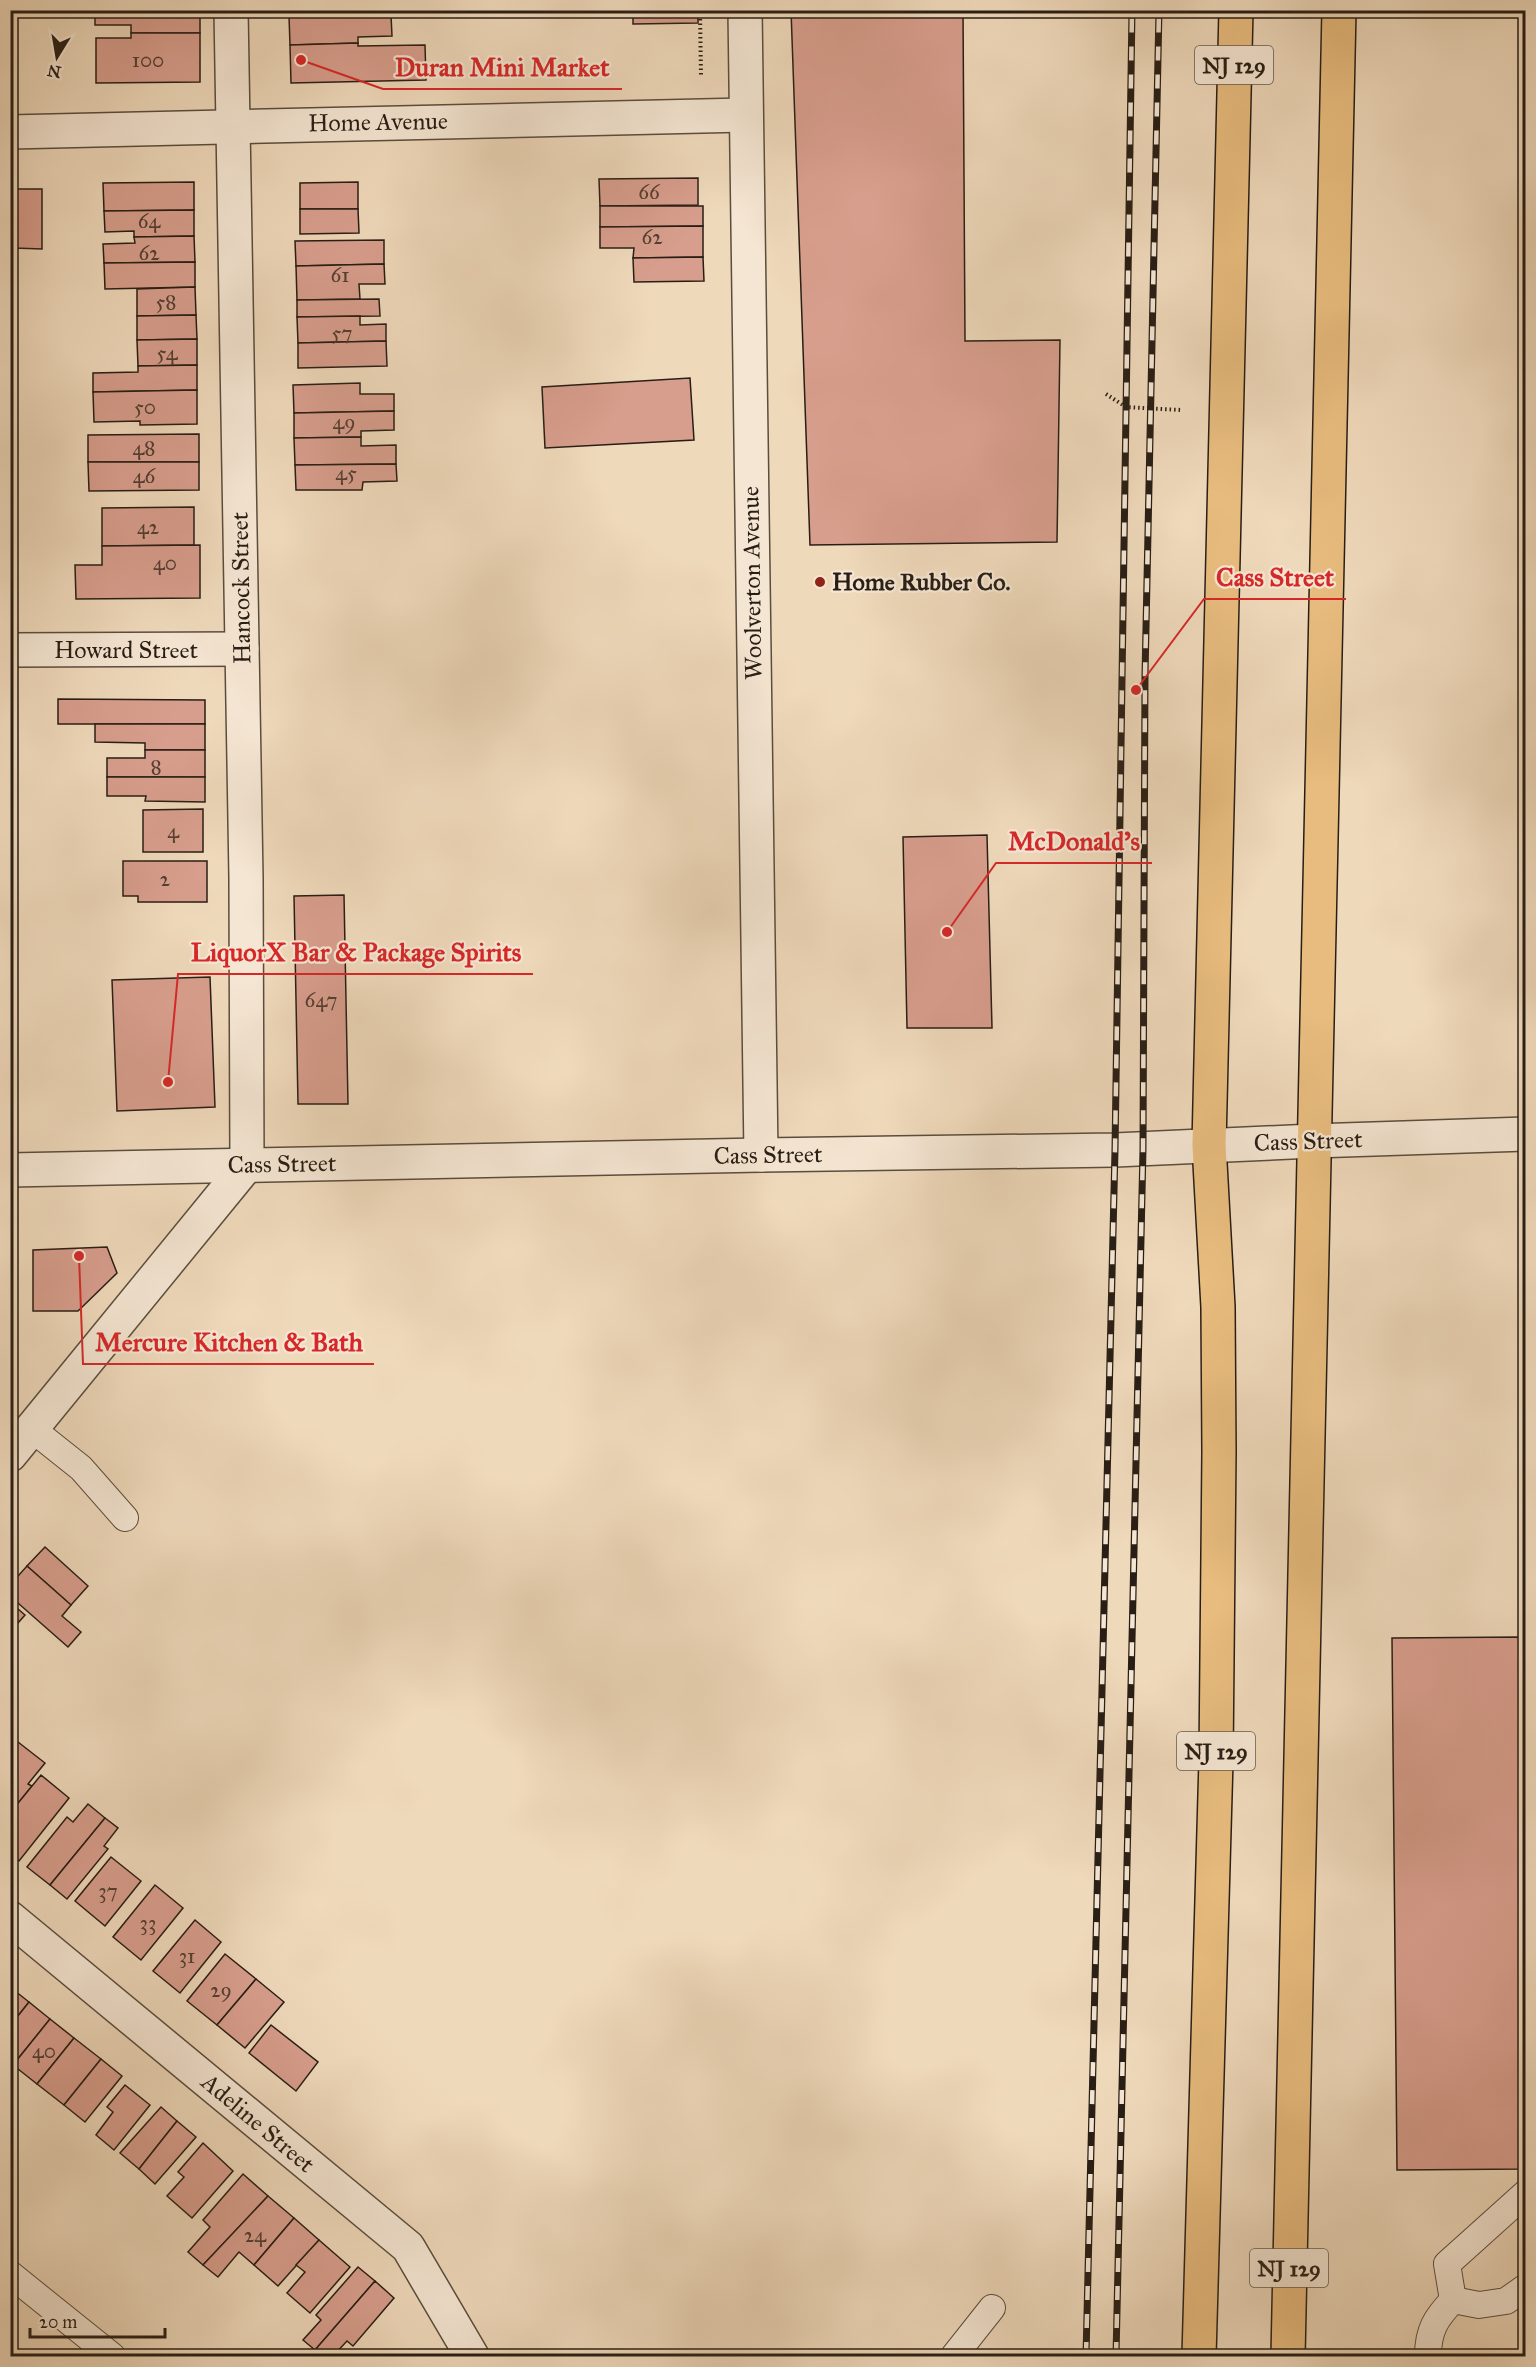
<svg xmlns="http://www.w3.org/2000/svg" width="1536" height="2367" viewBox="0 0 1536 2367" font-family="'IM FELL Great Primer',serif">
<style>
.building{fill:#d89e8d;stroke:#281e15;stroke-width:1.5}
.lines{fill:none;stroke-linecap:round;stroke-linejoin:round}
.service-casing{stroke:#5a4d3e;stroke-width:28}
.minor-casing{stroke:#5a4d3e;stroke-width:36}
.tertiary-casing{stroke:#5a4d3e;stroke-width:36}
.trunk-casing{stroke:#281e15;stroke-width:36}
.path{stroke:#281e15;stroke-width:4;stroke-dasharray:1.5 3;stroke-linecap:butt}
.service{stroke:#f5e6d3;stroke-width:26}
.minor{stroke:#f5e6d3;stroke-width:33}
.tertiary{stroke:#f5e6d3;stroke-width:33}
.trunk{stroke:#e8bc7e;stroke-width:33}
.rail-casing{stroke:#281e15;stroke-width:7}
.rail{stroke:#f5e6d3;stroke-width:4.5;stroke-dasharray:14;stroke-linecap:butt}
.poi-dot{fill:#8f2418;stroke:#f5e6d3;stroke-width:2}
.labels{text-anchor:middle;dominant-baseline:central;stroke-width:4.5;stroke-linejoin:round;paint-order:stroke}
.number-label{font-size:21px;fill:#543e33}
.shield{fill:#f5e6d3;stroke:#665a4e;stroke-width:1.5}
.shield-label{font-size:22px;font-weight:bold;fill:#281e15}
.street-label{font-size:24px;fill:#281e15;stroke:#f5e6d3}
.poi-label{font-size:24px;font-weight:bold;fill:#281e15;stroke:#f5e6d3;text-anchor:start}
.leader{fill:none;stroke:#d62828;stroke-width:2}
.callout-dot{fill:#d62828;stroke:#f5e6d3;stroke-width:2}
.callout-label{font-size:26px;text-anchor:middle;font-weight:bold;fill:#d62828;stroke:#f5e6d3;stroke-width:4.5;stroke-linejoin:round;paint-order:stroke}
</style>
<rect width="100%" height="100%" fill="#efd9bb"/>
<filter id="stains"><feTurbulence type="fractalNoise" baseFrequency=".00333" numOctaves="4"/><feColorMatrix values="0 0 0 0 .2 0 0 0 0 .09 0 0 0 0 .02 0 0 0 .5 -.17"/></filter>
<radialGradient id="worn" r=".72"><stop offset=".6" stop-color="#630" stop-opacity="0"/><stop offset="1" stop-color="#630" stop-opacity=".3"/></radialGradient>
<g class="building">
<polygon points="95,10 200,10 200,33 131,33 131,25 95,25"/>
<polygon points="289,10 391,10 391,15 289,16"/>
<polygon points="598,10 698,10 698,23 633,24 633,17 598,17"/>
<polygon points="791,10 963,10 965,341 1060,340 1057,542 810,545"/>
<polygon points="391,15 392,36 358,37 358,43 290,45 289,16"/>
<polygon points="131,33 200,33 200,82 96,83 96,38 131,38"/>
<polygon points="358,43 358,46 425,45 426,80 291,83 290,45"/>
<polygon points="698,178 698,205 600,206 599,179"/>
<polygon points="194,182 194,210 104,211 103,183"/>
<polygon points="358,182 358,209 300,209 300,183"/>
<rect x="10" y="189" width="4" height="59"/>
<polygon points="14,189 42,189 42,249 14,248"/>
<polygon points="600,206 703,206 703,226 600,227"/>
<polygon points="300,209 358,209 359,233 300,234"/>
<polygon points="194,210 194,236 134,237 134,231 105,232 104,211"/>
<polygon points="703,226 703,257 633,258 634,248 600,248 600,227"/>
<polygon points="194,236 195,262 104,263 103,244 135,243 134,237"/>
<polygon points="384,240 384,264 296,266 295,241"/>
<polygon points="703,257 704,281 634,282 633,258"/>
<polygon points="195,262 195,287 105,289 104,263"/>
<polygon points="384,264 385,284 359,284 360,299 297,300 296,266"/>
<polygon points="195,287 196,315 137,316 137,289"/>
<polygon points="379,299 380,316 297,317 297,300"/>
<polygon points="196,315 197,339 137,340 137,316"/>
<polygon points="360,316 360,325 386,324 386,341 298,343 297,317"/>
<polygon points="197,339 197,365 138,366 137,340"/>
<polygon points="386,341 387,366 298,368 298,343"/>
<polygon points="197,365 197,390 93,392 93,373 138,372 138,366"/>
<polygon points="690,378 694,440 545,448 542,387"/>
<polygon points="360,383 360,394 394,394 394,411 294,413 293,385"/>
<polygon points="197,390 197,424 140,425 140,421 94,422 93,392"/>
<polygon points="394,411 394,430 361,431 361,437 294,438 294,413"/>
<polygon points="199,434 199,462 88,462 88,435"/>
<polygon points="361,437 361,446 396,445 396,464 295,465 294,438"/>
<polygon points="88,462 199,462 199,490 89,491"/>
<polygon points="396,464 397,481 363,482 362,490 296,490 295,465"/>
<polygon points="194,507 194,545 102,546 102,508"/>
<polygon points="200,545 200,598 76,599 75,565 102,565 102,546"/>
<polygon points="58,699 205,700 205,724 58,724"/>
<polygon points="95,724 205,724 205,750 145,750 145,743 95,742"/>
<polygon points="145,750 205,750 205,777 107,777 107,758 145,758"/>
<polygon points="107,777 205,777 205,802 145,801 146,796 107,796"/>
<polygon points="203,809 203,852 143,852 143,810"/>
<polygon points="987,835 992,1028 907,1028 903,837"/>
<polygon points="123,861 207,861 207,902 138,902 138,896 123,896"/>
<polygon points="344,895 348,1104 298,1104 294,896"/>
<polygon points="210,977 215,1107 117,1111 112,980"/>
<polygon points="107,1247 117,1273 78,1311 33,1311 33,1250"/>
<polygon points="45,1547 88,1586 71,1605 27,1566"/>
<polygon points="27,1566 71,1605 62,1616 81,1632 68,1647 10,1596 10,1585"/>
<polygon points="10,1602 25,1615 10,1632"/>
<polygon points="1521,1637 1526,2169 1397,2170 1392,1638"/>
<polygon points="18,1742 45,1763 28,1784 32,1786 10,1813 10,1752"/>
<polygon points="41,1775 69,1798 19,1861 10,1854 10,1813"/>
<polygon points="88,1804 105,1818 50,1885 27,1867 67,1817 73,1822"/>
<polygon points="105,1818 118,1828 104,1846 108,1849 67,1899 50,1885"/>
<polygon points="111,1857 141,1881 105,1926 75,1901"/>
<polygon points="155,1885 183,1908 141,1960 113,1937"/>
<polygon points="195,1920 221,1942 180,1993 153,1971"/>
<polygon points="225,1954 256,1979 217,2025 187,2001"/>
<polygon points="256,1979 284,2002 245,2048 217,2025"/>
<polygon points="10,1987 29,2002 10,2026"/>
<polygon points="29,2002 50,2019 13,2065 10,2062 10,2026"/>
<polygon points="50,2019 74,2038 37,2084 13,2065"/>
<polygon points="271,2025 318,2062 296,2091 249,2053"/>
<polygon points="74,2038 101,2059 64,2105 37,2084"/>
<polygon points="101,2059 122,2076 85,2122 64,2105"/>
<polygon points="125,2085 150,2105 114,2150 96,2135 113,2112 107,2107"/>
<polygon points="161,2107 177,2121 139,2169 120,2153"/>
<polygon points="177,2121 196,2137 155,2184 139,2169"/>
<polygon points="203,2143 233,2171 192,2218 167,2196 184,2177 178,2172"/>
<polygon points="243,2174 268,2196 203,2265 188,2252 210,2227 203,2220"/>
<polygon points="268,2196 294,2218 254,2265 239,2252 218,2277 203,2265"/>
<polygon points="294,2218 319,2240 278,2286 254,2265"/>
<polygon points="319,2240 350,2267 310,2313 287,2293 305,2272 296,2265"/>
<polygon points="358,2267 375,2281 315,2350 303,2340 321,2320 316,2315"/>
<polygon points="375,2281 394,2298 353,2346 347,2341 333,2356 321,2356 315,2350"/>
</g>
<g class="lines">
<defs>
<g id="service">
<polyline points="32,1429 81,1468 125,1518"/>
<polyline points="10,2274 112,2356"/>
<polyline points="1453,2300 1447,2264 1526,2193"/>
<polyline points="1453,2300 1479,2305 1506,2301 1526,2287"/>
<polyline points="954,2356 992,2308"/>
<path d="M1428,2356C1428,2330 1436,2318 1453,2300"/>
</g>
<g id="minor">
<polyline points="745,10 761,1155"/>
<polyline points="10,132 745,115"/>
<polyline points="10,650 242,649"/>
<polyline points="10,1455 247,1165 246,878 231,10"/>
<polyline points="10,1918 408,2247 472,2356"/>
</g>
<polyline id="tertiary" points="10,1170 761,1155 1115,1150 1313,1141 1526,1134"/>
<g id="trunk">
<polyline points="1199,2356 1216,1760 1219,1452 1218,1307 1209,1145 1236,10"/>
<polyline points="1288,2356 1339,10"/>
</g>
</defs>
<use href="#service" class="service-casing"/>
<use href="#minor" class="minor-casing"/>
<use href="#tertiary" class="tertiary-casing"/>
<use href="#trunk" class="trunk-casing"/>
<g class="path">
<polyline points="700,10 701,76"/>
<polyline points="1106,394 1126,407 1181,410"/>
</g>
<use href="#service" class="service"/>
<use href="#minor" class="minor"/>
<use href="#tertiary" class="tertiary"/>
<use href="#trunk" class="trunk"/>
<defs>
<g id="rail">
<polyline points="1086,2356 1115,1150 1132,10"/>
<polyline points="1116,2356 1143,1149 1145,675 1159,10"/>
</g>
</defs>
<use href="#rail" class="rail-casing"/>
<use href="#rail" class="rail"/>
</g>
<circle class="poi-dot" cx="820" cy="582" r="6"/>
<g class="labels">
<g class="number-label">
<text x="148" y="60">100</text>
<text x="649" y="192">66</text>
<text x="149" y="221">64</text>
<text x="652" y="237">62</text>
<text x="149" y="253">62</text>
<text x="340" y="275">61</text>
<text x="166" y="302">58</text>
<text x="342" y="333">57</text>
<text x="167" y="353">54</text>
<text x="145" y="407">50</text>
<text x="344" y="422">49</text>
<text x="144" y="448">48</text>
<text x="346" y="473">45</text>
<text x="144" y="476">46</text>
<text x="148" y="527">42</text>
<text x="165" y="563">40</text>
<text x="156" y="767">8</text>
<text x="173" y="831">4</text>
<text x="165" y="879">2</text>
<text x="321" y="1000">647</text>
<text x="108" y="1891">37</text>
<text x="148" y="1923">33</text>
<text x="187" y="1956">31</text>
<text x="221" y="1990">29</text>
<text x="44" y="2051">40</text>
<text x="255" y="2235">24</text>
</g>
<g class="shield">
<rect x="1195" y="46" width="78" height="38" rx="4.5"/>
<rect x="1177" y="1732" width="78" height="38" rx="4.5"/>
<rect x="1250" y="2249" width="78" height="38" rx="4.5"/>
</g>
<g class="shield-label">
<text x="1234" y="65">NJ 129</text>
<text x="1216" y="1751">NJ 129</text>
<text x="1289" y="2268">NJ 129</text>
</g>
<g class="street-label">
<text transform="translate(378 122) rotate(-1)">Home Avenue</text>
<text transform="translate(752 583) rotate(-91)">Woolverton Avenue</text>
<text transform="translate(241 588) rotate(-91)">Hancock Street</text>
<text x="126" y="650">Howard Street</text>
<text transform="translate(1308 1141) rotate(-2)">Cass Street</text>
<text transform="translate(768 1155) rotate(-1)">Cass Street</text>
<text transform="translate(282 1164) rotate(-1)">Cass Street</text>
<text transform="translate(258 2123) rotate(40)">Adeline Street</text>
</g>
<g class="poi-label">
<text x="832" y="582">Home Rubber Co.</text>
</g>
</g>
<path class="leader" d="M301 60L383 89H622M1136 690L1204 599H1346M947 932L996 863H1152M168 1082L178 974H533M79 1256L83 1364H374"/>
<g class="callout-dot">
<circle cx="301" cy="60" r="6"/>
<circle cx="1136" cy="690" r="6"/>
<circle cx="947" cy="932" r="6"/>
<circle cx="168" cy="1082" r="6"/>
<circle cx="79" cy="1256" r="6"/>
</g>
<g class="callout-label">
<text x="502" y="76">Duran Mini Market</text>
<text x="1275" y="586">Cass Street</text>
<text x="1074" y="850">McDonald's</text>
<text x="356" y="961">LiquorX Bar &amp; Package Spirits</text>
<text x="229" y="1351">Mercure Kitchen &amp; Bath</text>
</g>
<rect width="1536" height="2367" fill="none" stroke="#efd9bb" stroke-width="36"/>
<rect x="12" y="12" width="1512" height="2343" fill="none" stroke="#281e15" stroke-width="3"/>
<rect x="18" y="18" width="1500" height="2331" fill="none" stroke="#281e15" stroke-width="1.5"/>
<g transform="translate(57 57) rotate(191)" stroke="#f5e6d3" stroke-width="4.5" paint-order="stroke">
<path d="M0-4.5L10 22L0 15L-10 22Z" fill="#281e15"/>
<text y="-9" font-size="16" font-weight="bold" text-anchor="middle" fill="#281e15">N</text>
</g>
<path d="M30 2328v9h135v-9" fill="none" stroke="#281e15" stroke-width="3"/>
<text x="39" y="2328" font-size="18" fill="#281e15" stroke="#f5e6d3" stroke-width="4.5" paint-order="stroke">20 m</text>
<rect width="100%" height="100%" filter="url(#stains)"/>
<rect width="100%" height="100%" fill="url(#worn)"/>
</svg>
